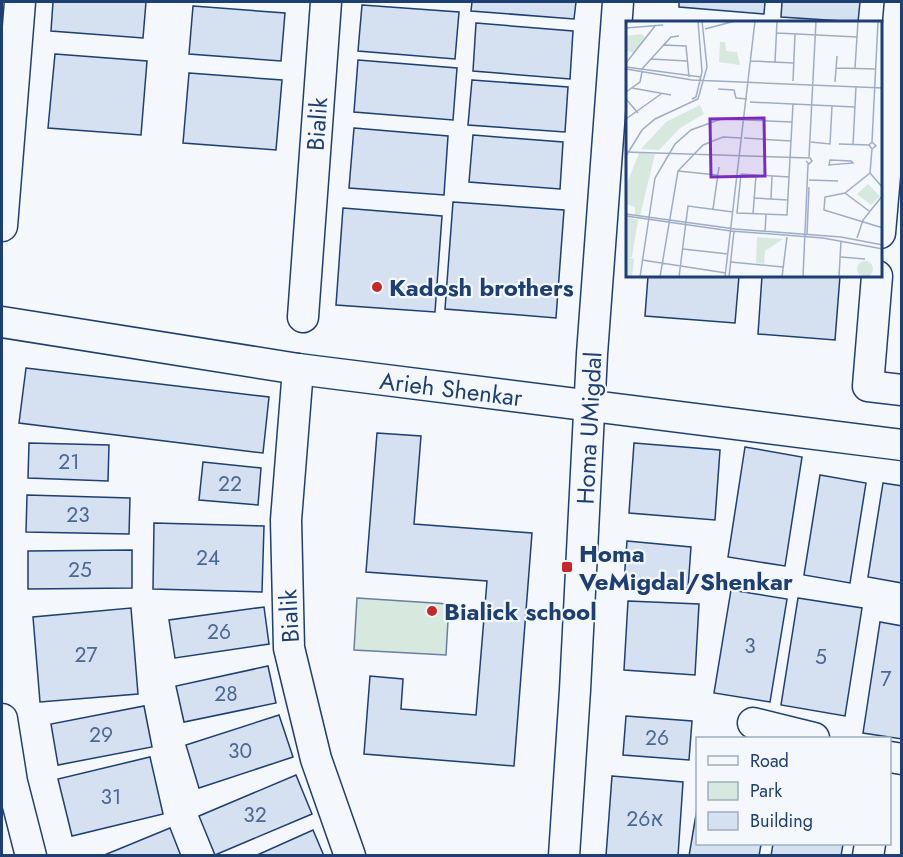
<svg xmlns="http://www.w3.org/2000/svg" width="903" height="857" viewBox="0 0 903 857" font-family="Jost,Heebo,sans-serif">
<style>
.green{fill:#d7e8df;stroke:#687fa3;stroke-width:1.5}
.building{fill:#d5e0f0;stroke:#1d3f73;stroke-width:1.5}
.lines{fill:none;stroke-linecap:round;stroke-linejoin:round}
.minor-casing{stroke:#1d3f73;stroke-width:33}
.minor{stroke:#f4f7fb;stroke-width:30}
.poi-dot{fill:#c62828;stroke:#f4f7fb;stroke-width:2}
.labels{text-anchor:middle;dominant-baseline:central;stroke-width:4.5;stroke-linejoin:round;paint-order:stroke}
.number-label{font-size:21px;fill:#4b6792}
.street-label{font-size:24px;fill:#1d3f73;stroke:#f4f7fb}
.poi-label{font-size:24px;font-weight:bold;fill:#1d3f73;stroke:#f4f7fb;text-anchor:start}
.inset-road{fill:none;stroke:#9eadc5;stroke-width:1.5}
.view{fill:#7b2cbf;fill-opacity:0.15;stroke:#7b2cbf;stroke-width:3}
.inset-edge{fill:none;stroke:#1d3f73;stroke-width:3}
</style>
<rect width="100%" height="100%" fill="#f4f7fb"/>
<polygon class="green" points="357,598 449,604 446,655 354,650"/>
<g class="building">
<polygon points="53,2 146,2 143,38 51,31"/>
<polygon points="472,2 576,2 574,19 471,11"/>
<polygon points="679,2 765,2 764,14 679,7"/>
<polygon points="782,2 860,2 858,22 781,17"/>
<polygon points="362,5 459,12 455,59 358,51"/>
<polygon points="193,6 285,13 281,61 189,54"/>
<polygon points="476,23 573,31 570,79 473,71"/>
<polygon points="55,54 147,61 141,135 48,128"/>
<polygon points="358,60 457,68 453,120 354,112"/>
<polygon points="189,73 282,80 276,150 183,143"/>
<polygon points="472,80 568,87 565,132 468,125"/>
<polygon points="354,128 448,136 444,195 349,188"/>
<polygon points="473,135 563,142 560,189 469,182"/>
<polygon points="453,202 564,210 556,318 445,309"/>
<polygon points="343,208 442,216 435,312 336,305"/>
<polygon points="648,276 739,276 735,323 645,316"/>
<polygon points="762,276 840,276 835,340 758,334"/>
<polygon points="26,368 269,397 263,453 19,423"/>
<polygon points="377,433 421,436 414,524 532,533 514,766 364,754 370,676 403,679 401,709 476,715 487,581 366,572"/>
<polygon points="29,443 109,445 108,481 28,478"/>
<polygon points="634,443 720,450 715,520 629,513"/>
<polygon points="745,447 802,457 785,566 728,557"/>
<polygon points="203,462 261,468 258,505 199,500"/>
<polygon points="820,475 866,483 850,583 804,575"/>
<polygon points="883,483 902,486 902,583 868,577"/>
<polygon points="27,495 130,498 129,534 26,532"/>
<polygon points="154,523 264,526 262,592 153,589"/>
<polygon points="627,541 691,547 688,588 624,582"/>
<polygon points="132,550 132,588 28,589 28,551"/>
<polygon points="731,590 787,599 770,702 714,693"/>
<polygon points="798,598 862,608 845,716 781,705"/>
<polygon points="628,601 699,604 695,675 624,670"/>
<polygon points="264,607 269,644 175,658 169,620"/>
<polygon points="131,608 138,694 40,702 33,617"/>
<polygon points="880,622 902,626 902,739 863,733"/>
<polygon points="268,666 276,703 184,722 176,686"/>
<polygon points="144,706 152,747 58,765 51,724"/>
<polygon points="279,715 293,757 199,788 186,745"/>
<polygon points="626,716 692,721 689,760 623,755"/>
<polygon points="150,757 163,814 72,836 58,779"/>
<polygon points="296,775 312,814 215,855 199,816"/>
<polygon points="612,776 683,782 678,856 606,856"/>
<polygon points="698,803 698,844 761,844 759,856 689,856"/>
<polygon points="170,828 181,856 102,856"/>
<polygon points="313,830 324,856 255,856"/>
<polygon points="773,844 843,844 841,856 771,856"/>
</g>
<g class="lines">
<defs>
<g id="minor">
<polyline points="2,226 20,2"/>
<polyline points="880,233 900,2"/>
<polyline points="877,276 868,386 902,390"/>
<polyline points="303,317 326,2"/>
<polyline points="2,322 298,369 902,445"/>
<polyline points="298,369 286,520 289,648 316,759 350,856"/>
<polyline points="2,719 12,782 31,856"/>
<polyline points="753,723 814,738"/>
<polyline points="890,757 902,759"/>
<polyline points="564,856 575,690 592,354 618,2"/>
<polyline points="868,856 870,844"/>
</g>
</defs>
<use href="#minor" class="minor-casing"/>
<use href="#minor" class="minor"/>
</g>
<g class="poi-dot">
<circle cx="377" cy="287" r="6"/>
<rect x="561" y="561" width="12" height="12" rx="3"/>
<circle cx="432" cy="611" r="6"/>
</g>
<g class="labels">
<g class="number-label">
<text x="69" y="462">21</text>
<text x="230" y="484">22</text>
<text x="78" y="515">23</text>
<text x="208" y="558">24</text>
<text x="80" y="570">25</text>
<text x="219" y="632">26</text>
<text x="750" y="646">3</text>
<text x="86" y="655">27</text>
<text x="821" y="657">5</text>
<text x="886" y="679">7</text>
<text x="226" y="694">28</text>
<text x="101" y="735">29</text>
<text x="657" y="738">26</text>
<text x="240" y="751">30</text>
<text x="111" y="797">31</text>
<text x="255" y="815">32</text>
<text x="645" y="819">26א</text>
</g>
<g class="street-label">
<text transform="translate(317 124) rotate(-86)">Bialik</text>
<text transform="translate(451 389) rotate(7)">Arieh Shenkar</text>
<text transform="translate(589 428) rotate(-87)">Homa UMigdal</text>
<text transform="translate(289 616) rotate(-93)">Bialik</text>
</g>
<g class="poi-label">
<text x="389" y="287">Kadosh brothers</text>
<text x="579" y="553">Homa<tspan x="579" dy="28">VeMigdal/Shenkar</tspan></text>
<text x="444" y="611">Bialick school</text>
</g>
</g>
<g transform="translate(626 21)">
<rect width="256" height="256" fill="#f4f7fb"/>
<path d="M16,13L20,17L7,32L0,29V15ZM94,21H99L100,30L111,31L114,44L93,41ZM74,84L78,93L54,107L33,129L15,128L40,101ZM13,132L29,133L14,195L9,194V186L0,183L2,160ZM242,163L254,175L245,184L231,173ZM0,196L12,199L6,236H3L8,238L6,256H0ZM131,216L157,218L139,230L138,243L130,242ZM231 248a8 8 0 1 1 16 0a8 8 0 1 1-16 0Z" fill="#d7e8df"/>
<path class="inset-road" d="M0,7L37,4M79,8L109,0M151,12L231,16M37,24L60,25L63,56M25,38L61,40M125,40L168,42M149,41L151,0M0,42L29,5M0,46L75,56M210,47L250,48M229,47L232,0M0,48L66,59L257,67M15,49L45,16L53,15M167,60L169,13M209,61L211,35M6,67L45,74M92,68L108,69L110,77L121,78M0,71L14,61L16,51M0,78L12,92M66,78L70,76L76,51L72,0M124,81L229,86M0,98L35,73M118,117L165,120M185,121L204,123L206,85M246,121L250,125L246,128L243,124L246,121L252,0M213,123L243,124M227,124L230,65M0,131L184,137L186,140L183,143L180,140M0,135L16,109L29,98L72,78L81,46L76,0M183,136L190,0M204,139L225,140L227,142L203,144ZM52,150L91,154M244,152L219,172L199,176L198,189L257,207M244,152L246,128M244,152L257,167M163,156L115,153L111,192L161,194L164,138L167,83M183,159L212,160M219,172L243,190M128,177L162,179M145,178L146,155M87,188L93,146M0,193L109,208L215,216L257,224M127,193L130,154M0,195L105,210L197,217L257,228M139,211L140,193M181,214L183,166M231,217L237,199L257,174M57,228L102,233M215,236L239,238M16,239L100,252M105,241L157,246M14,256L29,157L49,123L65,109L95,98L166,101M34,256L52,150L77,124L97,116L115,117M53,256L62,185L107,191M99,256L129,0M103,256L108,210M156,256L161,216M177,256L182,143M213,256L215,220"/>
<path class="view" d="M138,97L139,155L85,156L84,98Z"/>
<rect width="256" height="256" class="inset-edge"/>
</g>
<rect width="903" height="857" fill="none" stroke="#1d3f73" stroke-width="6"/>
<rect x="696" y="737" width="195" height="108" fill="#f4f7fb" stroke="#9eadc5" stroke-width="1.5"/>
<rect x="708" y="756" width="30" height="9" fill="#f4f7fb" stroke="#9eadc5" stroke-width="1.5"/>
<text x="750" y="767" font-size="18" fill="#1d3f73">Road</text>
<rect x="708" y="782" width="30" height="18" fill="#d7e8df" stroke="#9eadc5" stroke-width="1.5"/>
<text x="750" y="797" font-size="18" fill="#1d3f73">Park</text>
<rect x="708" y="812" width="30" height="18" fill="#d5e0f0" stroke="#9eadc5" stroke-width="1.5"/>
<text x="750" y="827" font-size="18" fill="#1d3f73">Building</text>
</svg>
